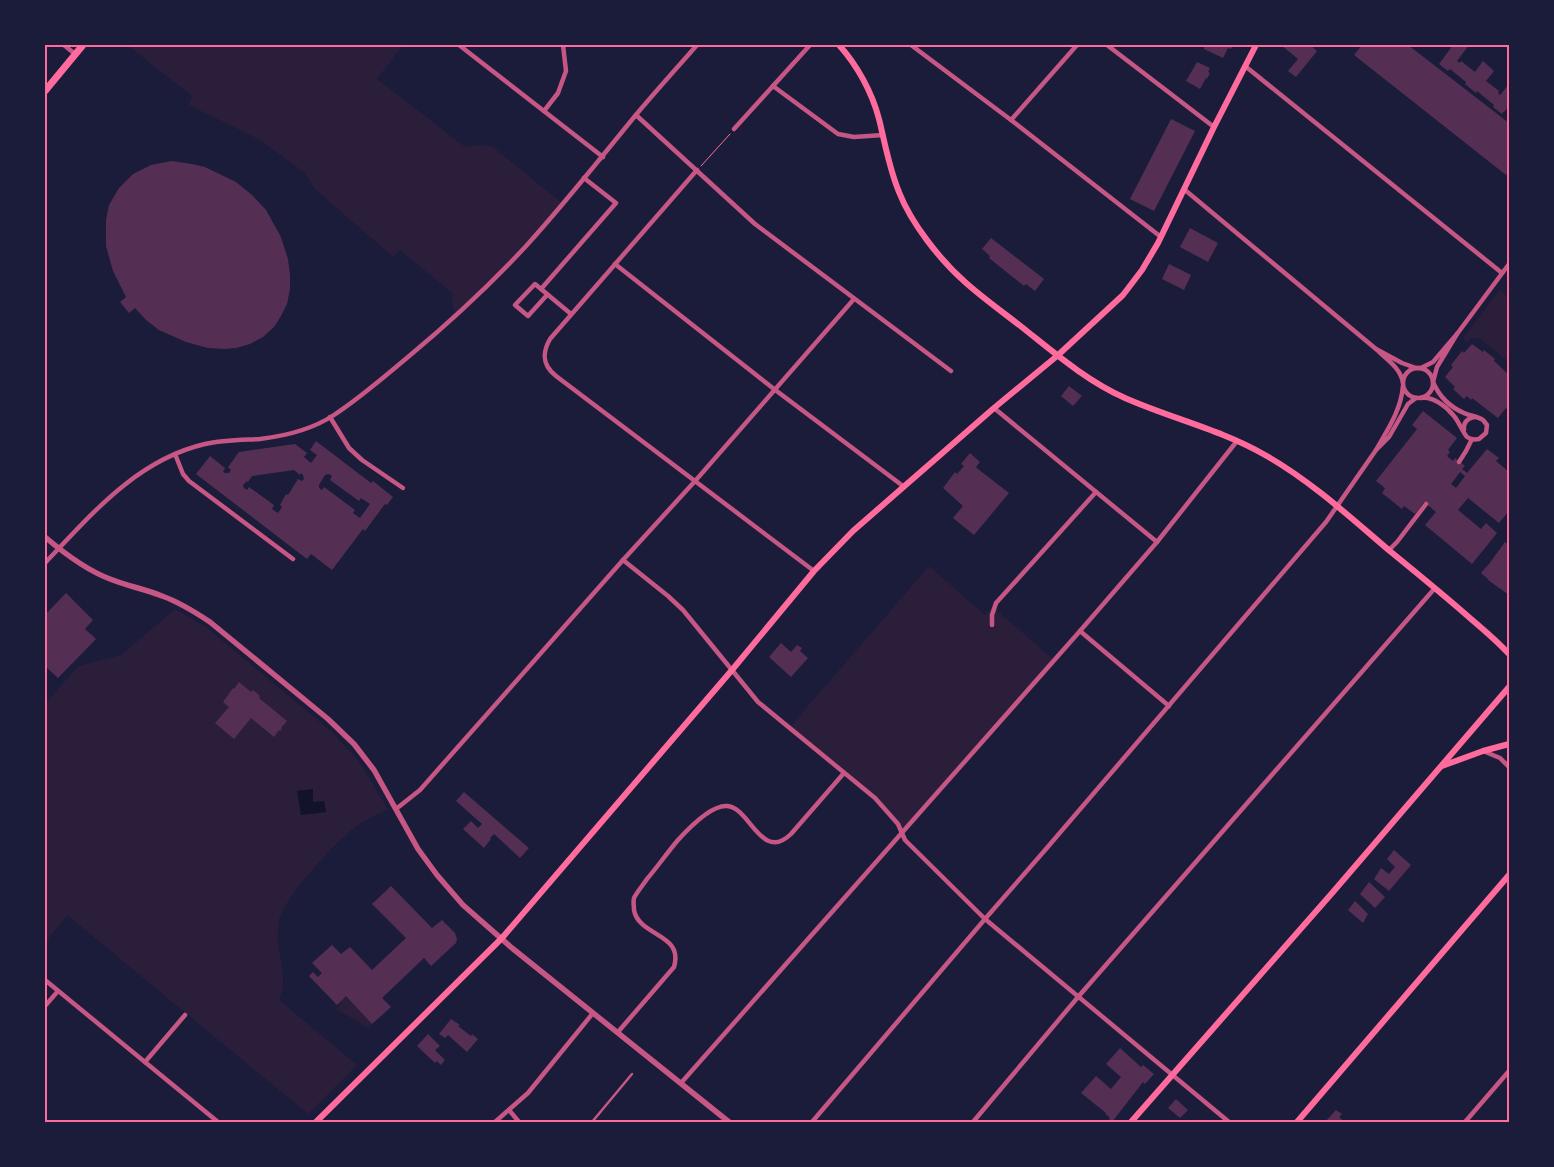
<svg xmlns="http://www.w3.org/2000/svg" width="1554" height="1167" viewBox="0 0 1554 1167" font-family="Overpass,sans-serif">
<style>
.green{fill:#2a1e3b}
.water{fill:#12122b}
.building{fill:#542f53;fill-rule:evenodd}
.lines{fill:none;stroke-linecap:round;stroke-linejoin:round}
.path{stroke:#ff6b9d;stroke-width:1}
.service{stroke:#c65784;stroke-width:2.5}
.minor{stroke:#c65784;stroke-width:4.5}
.tertiary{stroke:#c65784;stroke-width:5.5}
.secondary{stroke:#ff6b9d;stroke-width:6}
.primary{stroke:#ff6b9d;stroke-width:7}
.neatline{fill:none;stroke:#ff6b9d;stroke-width:2}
</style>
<rect width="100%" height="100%" fill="#1b1b3a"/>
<g class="green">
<path d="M127,45H403L377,79L464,146C475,147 483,143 493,147L563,204L549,220L457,314L453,309L452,293L400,250L393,257L315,189L305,173L260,140L189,105L192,96Z"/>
<polygon points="1500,290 1509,298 1509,362 1479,338 1472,338 1467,342 1463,338"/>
<polygon points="929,566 985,615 993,607 1054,660 902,833 898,824 875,798 789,728"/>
<path d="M175,609L206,627L332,732L358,760L388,809C378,814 367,819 357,826C337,840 285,897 279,920C278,924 278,928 278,932C276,957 290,973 279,1000L357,1065L308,1114L67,915L45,943V704L78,666L121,655Z"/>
<polygon points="346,996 372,1024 368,1028 336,1009 342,1003 340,1001"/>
</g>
<polygon class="water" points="313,789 313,802 324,801 326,812 301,815 297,791"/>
<g class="building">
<polygon points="1205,45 1233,45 1231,49 1228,48 1223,58 1204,49"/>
<polygon points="1281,45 1310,45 1317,51 1296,77 1288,71 1298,59"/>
<polygon points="1362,45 1408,45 1509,123 1509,171 1506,175 1354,55"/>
<polygon points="1453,45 1469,45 1457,61 1460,63 1461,61 1475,72 1483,61 1494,71 1486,81 1499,91 1498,93 1500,95 1509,84 1509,106 1504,112 1503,112 1502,114 1493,107 1494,105 1477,91 1476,93 1465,84 1466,82 1450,69 1448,71 1439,64"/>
<polygon points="1197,62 1210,68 1208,72 1210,73 1207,79 1206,78 1200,89 1186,81"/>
<polygon points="1171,119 1195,131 1154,211 1130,199"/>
<polygon points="172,161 192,164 205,167 236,182 252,195 266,210 281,237 288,259 290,275 290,289 287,304 281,316 274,327 263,337 250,344 236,348 224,349 208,348 186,342 159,330 146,320 135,308 129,313 120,302 126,297 113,271 106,246 106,220 109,205 119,188 133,174 151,165"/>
<polygon points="1190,228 1218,243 1208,262 1180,247"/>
<polygon points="991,238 1044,279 1035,291 1026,284 1024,286 989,258 990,256 982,249"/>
<polygon points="1169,264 1191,275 1184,290 1162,279"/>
<polygon points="1472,344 1483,352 1484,350 1495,359 1494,361 1509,375 1509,407 1507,409 1506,408 1498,418 1472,398 1471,400 1467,396 1464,399 1453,389 1455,387 1445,377 1453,367 1451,365 1462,351 1464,353"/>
<polygon points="1069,386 1082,396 1073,406 1061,396"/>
<path d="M1423,411L1457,438L1448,450L1450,452L1447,456L1453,461L1455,458L1465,466L1462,469L1467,473L1487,449L1499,458L1496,461L1509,472V513L1508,512L1499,523L1468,498L1458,510L1481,529L1486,523L1497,533L1472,564L1425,525L1436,512L1424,502L1415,514L1404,506L1402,509L1382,493L1385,488L1376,481L1417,429L1412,425ZM1460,472L1465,476L1456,488L1451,484Z"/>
<path d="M316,441L371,483L373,481L393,497L387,505L385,504L365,531L363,529L332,570L311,554L307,559L196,474L210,456L225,468L223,472L225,473H229L231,470L228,467L239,452L295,444L307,453L304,457L311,463L317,455L310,450ZM294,470L300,475L301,473L303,475L304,479L302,481L298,479L288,495L286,494L280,505L282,507L278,513L272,509L274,505L249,487L247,490L244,488L243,485L247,481L248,482L252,476ZM329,474L332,476L330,480L359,501L361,498L370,504L360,518L353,513L355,510L324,487L322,490L319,488V485L325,475Z"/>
<polygon points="970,453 980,462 976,467 978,469 1009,493 974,535 953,518 963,506 943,488 955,472 957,474 964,466 961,464"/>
<polygon points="1505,542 1509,545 1509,595 1488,580 1488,579 1481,573 1489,564"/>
<polygon points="66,593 93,620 85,629 96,639 58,678 45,666 45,615"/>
<polygon points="781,643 791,652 797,645 802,648 800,651 808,658 791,677 769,657"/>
<polygon points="239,682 251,692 253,690 260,696 259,698 287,721 281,728 282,729 280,731 279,730 274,737 251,718 234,739 215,723 229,707 223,702 233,688 234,689"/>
<polygon points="464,792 529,848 520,858 494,834 490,838 491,839 484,848 463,829 471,821 478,828 482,824 456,801"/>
<polygon points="1394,850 1411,865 1389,891 1374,879 1381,868 1389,874 1395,867 1387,859"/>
<polygon points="1369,882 1385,897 1375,908 1360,894"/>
<polygon points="391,886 432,928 442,920 455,933 457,939 456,943 431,966 424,958 382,998 391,1007 372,1024 346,996 337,1005 309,976 313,972 318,977 322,973 312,963 332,945 341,954 350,947 372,970 406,938 372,904"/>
<polygon points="1355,901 1368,914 1363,923 1348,910"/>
<polygon points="451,1019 460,1025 458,1026 471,1036 472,1034 478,1039 467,1052 448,1035 445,1038 439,1034"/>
<polygon points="428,1034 440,1046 435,1050 445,1060 441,1065 437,1061 435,1063 417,1046"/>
<polygon points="1120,1048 1141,1067 1143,1065 1154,1074 1145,1084 1143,1082 1112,1122 1109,1119 1110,1118 1105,1113 1106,1113 1081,1093 1096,1076 1111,1089 1121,1077 1106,1064"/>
<polygon points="1176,1099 1188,1110 1180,1118 1168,1108"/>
<polygon points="1336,1110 1342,1114 1339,1117 1345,1122 1325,1122"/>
</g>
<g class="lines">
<polyline class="path" points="701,166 730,134"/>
<polyline class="service" points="592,1122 632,1074"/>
<g class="minor">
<polyline points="64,45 75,54"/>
<polyline points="459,45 603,157"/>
<polyline points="911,45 1011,120 1161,237"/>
<polyline points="1107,45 1214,127"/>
<polyline points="1245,66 1502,273"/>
<polyline points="773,86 838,134 854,137 883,135"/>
<polyline points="544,111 558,93 566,71 563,45"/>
<polyline points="636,115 755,224 951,371"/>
<polyline points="1011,120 1077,45"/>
<polyline points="734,129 810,45"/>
<path d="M697,170L550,339C542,353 542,365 556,376L814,571"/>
<polyline points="1185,190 1376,349"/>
<polyline points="615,264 774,389 903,486"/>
<polyline points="541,289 535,284 515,305 528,316 547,295"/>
<polyline points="571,314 541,289 616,203 584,178"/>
<polyline points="1457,334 1509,264"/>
<circle cx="1418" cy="383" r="15"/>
<path d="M1403,383C1401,368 1386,359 1376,349L1402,363L1416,368H1421L1433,362L1457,334L1437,367L1433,382C1439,396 1450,407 1464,413C1470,416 1477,416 1483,420L1487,425L1486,433L1479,439C1474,440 1471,440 1467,437C1462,431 1459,422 1454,416C1447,407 1433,396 1421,398"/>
<path d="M1403,386C1401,410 1388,429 1376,450L1389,437L1408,404L1416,398"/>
<polyline points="994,408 1157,542"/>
<polyline points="330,417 349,448 362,460 403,488"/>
<path d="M1464,430C1463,423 1467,418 1475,417"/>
<polyline points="175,454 183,474 189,481 293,559"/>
<polyline points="1459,462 1466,451 1472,439"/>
<polyline points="1389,550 1397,542 1426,504"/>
<polyline points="623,560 668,596 683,610 758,702 875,798 898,824 905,840 985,919 1229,1122"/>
<path d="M45,563C91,515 136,460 205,444C223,440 242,440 260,439C285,436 313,429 334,415C360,398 384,377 408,357C450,322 490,285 527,245C565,203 599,160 635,116C655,92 676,69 697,45"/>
<polyline points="992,625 992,615 996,603 1096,492"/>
<polyline points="1080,631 1169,706"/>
<polyline points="1483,751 1500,758 1509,767"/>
<polyline points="396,809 420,790 623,560 696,480 854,299"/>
<polyline points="45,980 218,1122"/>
<polyline points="45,1006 58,991"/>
<path d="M618,1032L674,967C684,933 639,937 634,910C634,906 633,902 634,898C637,892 643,885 647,879C658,866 667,853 678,840C688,829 711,805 727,806C750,807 761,863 791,834L844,773"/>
<polyline points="145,1062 185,1015"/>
<polyline points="681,1083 1080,631 1157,542 1237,441"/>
<polyline points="509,1110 519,1122"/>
<polyline points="495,1122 528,1093 593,1013"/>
<polyline points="812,1122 985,919 1046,849 1326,522 1376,450"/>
<polyline points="973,1122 1078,997 1435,588"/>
<polyline points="1465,1122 1509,1071"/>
</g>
<path class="tertiary" d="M45,537C65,554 86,570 110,579C127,586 145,589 162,596C179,602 195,612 210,622L328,719L354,744L374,770L418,849L437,875L463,905L512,948L729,1122"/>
<g class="secondary">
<path d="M839,45C857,65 872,92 879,119C885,143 889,168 899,192C911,223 940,260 965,282C985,300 1007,315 1028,332C1058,356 1089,382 1125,398C1170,418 1222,430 1265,455C1311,481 1351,518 1391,552C1418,574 1445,596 1471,619C1484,630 1497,641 1509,654"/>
<polyline points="1442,766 1483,751 1509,744"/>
<polyline points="316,1122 502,938 732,670 814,571 853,531 994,408 1057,356 1123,295 1142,270 1158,243 1214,127 1256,45"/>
<polyline points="1131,1122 1333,892 1509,687"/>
<polyline points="1297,1122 1509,875"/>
</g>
<polyline class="primary" points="45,91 83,45"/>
</g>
<rect width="1554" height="1167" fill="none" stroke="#1b1b3a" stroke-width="92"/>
<rect x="46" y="46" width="1462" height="1075" class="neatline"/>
</svg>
